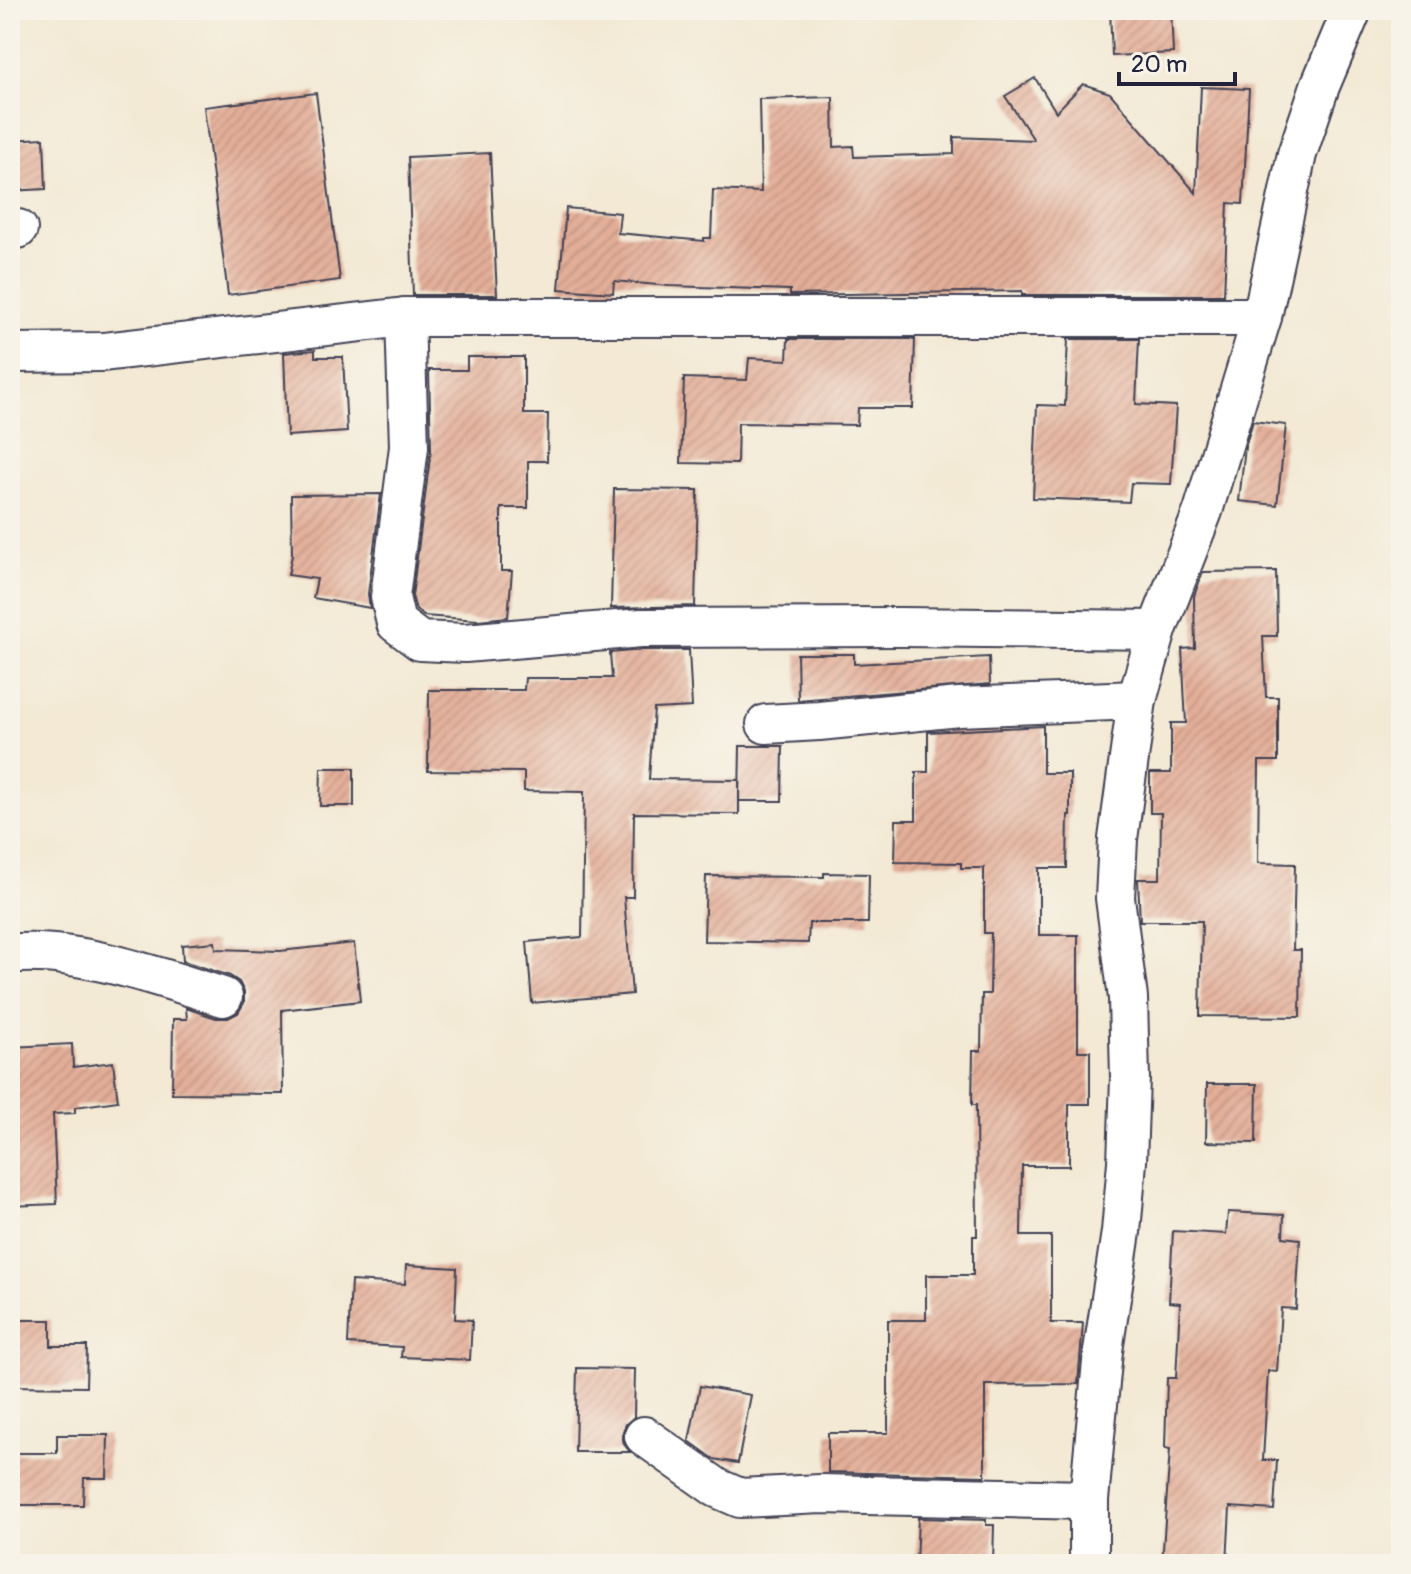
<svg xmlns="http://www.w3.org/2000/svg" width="1411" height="1574" viewBox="0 0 1411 1574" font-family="Pangolin,sans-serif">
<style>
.building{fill:url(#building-hatch)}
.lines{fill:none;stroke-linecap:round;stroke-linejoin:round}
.minor-casing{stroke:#414052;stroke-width:42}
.minor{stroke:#fff;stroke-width:38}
</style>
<defs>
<pattern id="building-hatch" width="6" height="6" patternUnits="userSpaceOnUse" patternTransform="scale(2)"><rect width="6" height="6" fill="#e3ae98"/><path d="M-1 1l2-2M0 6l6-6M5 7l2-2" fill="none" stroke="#c29584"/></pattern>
</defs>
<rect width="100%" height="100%" fill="#f7f3e8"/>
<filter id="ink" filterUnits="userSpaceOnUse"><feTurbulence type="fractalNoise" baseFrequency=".0125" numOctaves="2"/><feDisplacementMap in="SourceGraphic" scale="16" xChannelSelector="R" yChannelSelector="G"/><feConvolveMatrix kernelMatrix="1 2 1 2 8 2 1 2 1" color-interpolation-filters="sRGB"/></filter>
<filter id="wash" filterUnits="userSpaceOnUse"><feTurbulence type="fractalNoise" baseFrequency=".006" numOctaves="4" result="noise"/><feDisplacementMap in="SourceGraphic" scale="32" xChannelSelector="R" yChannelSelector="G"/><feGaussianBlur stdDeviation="1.8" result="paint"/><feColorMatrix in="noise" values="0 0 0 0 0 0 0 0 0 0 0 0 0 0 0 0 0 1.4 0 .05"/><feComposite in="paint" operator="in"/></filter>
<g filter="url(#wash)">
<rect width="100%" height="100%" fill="#f3e9d4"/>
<g id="blocks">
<g class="building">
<polygon points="1110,10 1171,10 1173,53 1112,56"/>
<polygon points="1035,78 1056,112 1083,84 1110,93 1196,193 1201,87 1249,89 1243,204 1228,203 1224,295 1022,295 1022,291 790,295 790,290 669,286 614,281 613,293 559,289 566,208 620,213 618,233 704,241 704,238 711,238 713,190 761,192 759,99 833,97 834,147 853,146 854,157 954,154 954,137 1034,140 1005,96"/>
<polygon points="316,93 340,280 228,295 204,107"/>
<polygon points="44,138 46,189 10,191 10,140"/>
<polygon points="490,153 497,295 413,295 408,157"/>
<polygon points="788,339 915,339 913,408 858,408 857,425 738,423 737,464 681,463 684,378 747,380 749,358 787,360"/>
<polygon points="1068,339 1139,339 1136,404 1176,406 1171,484 1131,483 1129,502 1033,498 1037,405 1065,406"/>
<polygon points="315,350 315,357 343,357 347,432 287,436 284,353"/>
<polygon points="467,357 524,357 524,414 548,414 547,461 528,461 528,508 501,508 501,571 512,571 508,617 478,620 424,616 416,610 412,596 431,450 429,370 467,370"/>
<polygon points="1253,421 1286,425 1277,505 1239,501 1245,447"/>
<polygon points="614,489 698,490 695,606 611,608"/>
<polygon points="381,494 368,594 370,608 313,598 317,579 288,575 292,555 291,495"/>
<polygon points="1276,571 1277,636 1263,636 1266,697 1278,697 1278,761 1259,761 1258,863 1295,864 1293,950 1301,950 1300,1017 1200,1016 1202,921 1140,921 1138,879 1160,879 1161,813 1150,813 1150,773 1171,773 1171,723 1186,723 1182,649 1195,648 1194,596 1203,572"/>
<polygon points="642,650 689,650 692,707 654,709 649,779 739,780 739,814 634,813 633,897 624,897 632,994 532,1003 527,942 582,937 584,792 524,791 524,772 428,771 429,690 524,690 525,678 612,678 610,653"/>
<polygon points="797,654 854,654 854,664 989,657 990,684 798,700"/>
<polygon points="1043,726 1043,773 1070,773 1070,815 1068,815 1067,868 1039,868 1039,935 1078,935 1078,1051 1090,1051 1090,1104 1069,1104 1069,1166 1022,1166 1021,1236 1051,1236 1051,1323 1083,1323 1078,1384 985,1385 985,1476 828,1472 828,1433 888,1433 888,1320 926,1320 926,1275 973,1275 973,1236 977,1236 976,1105 972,1105 973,1051 981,1051 982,994 990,994 991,933 984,933 984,868 961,868 961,863 895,862 896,820 916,820 916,772 928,772 928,732"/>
<polygon points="740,746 783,746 782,801 739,801"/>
<polygon points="321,768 354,768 354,806 320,806"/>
<polygon points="824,873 869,874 868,923 809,923 808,943 704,941 706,876 824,877"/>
<polygon points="215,942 216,949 280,951 354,943 360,1001 282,1010 283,1094 172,1093 173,1019 187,1019 186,1008 216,1018 228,1018 238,1013 244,1003 244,992 239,982 230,976 183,961 182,945"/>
<polygon points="72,1044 73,1067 113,1062 118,1101 75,1107 75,1113 53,1114 57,1204 10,1206 10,1047"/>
<polygon points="1207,1084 1257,1084 1256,1143 1206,1142"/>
<polygon points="1228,1212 1284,1215 1283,1237 1300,1239 1296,1309 1281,1308 1277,1372 1268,1371 1263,1460 1277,1460 1274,1510 1230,1507 1227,1564 1162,1564 1170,1449 1165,1448 1167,1378 1176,1378 1180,1303 1169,1302 1173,1231 1226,1234"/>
<polygon points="406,1265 457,1268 455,1319 472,1320 470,1360 401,1357 402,1347 348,1344 351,1281 405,1284"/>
<polygon points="10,1320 51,1320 51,1346 87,1346 86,1387 10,1386"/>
<polygon points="577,1368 635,1369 634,1417 626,1424 622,1435 624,1444 630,1452 575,1452"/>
<polygon points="700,1386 751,1395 738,1463 714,1459 689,1441"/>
<polygon points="57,1435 108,1435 107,1478 84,1478 83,1505 10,1505 10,1453 57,1453"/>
<polygon points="918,1518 986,1520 986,1525 994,1525 993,1564 916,1564"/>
</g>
</g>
</g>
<g filter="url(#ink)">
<use href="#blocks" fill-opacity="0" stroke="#414052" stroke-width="2"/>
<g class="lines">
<defs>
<g id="minor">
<polyline points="10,230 18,229"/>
<polyline points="405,317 409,447 390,597 396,623 420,641 465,643 641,628 902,627 1157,630"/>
<polyline points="10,353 103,352 405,317 1262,317"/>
<polyline points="766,724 819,721 959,707 1137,700"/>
<path d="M10,954C72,946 163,978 223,997"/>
<polyline points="644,1436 717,1488 740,1498 821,1494 1089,1500"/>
<polyline points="1089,1564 1089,1500 1103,1351 1121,1232 1127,1162 1130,1078 1128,998 1115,898 1118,839 1137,700 1157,630 1203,511 1262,317 1297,154 1320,86 1352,10"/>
</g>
</defs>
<use href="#minor" class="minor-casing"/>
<use href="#minor" class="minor"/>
</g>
</g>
<rect width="1411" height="1574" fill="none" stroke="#f7f3e8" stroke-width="40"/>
<path d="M1119 72v12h116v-12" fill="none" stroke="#22223b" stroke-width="4"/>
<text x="1131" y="72" font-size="24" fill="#22223b" stroke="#f7f3e8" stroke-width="6" paint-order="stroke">20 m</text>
</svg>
